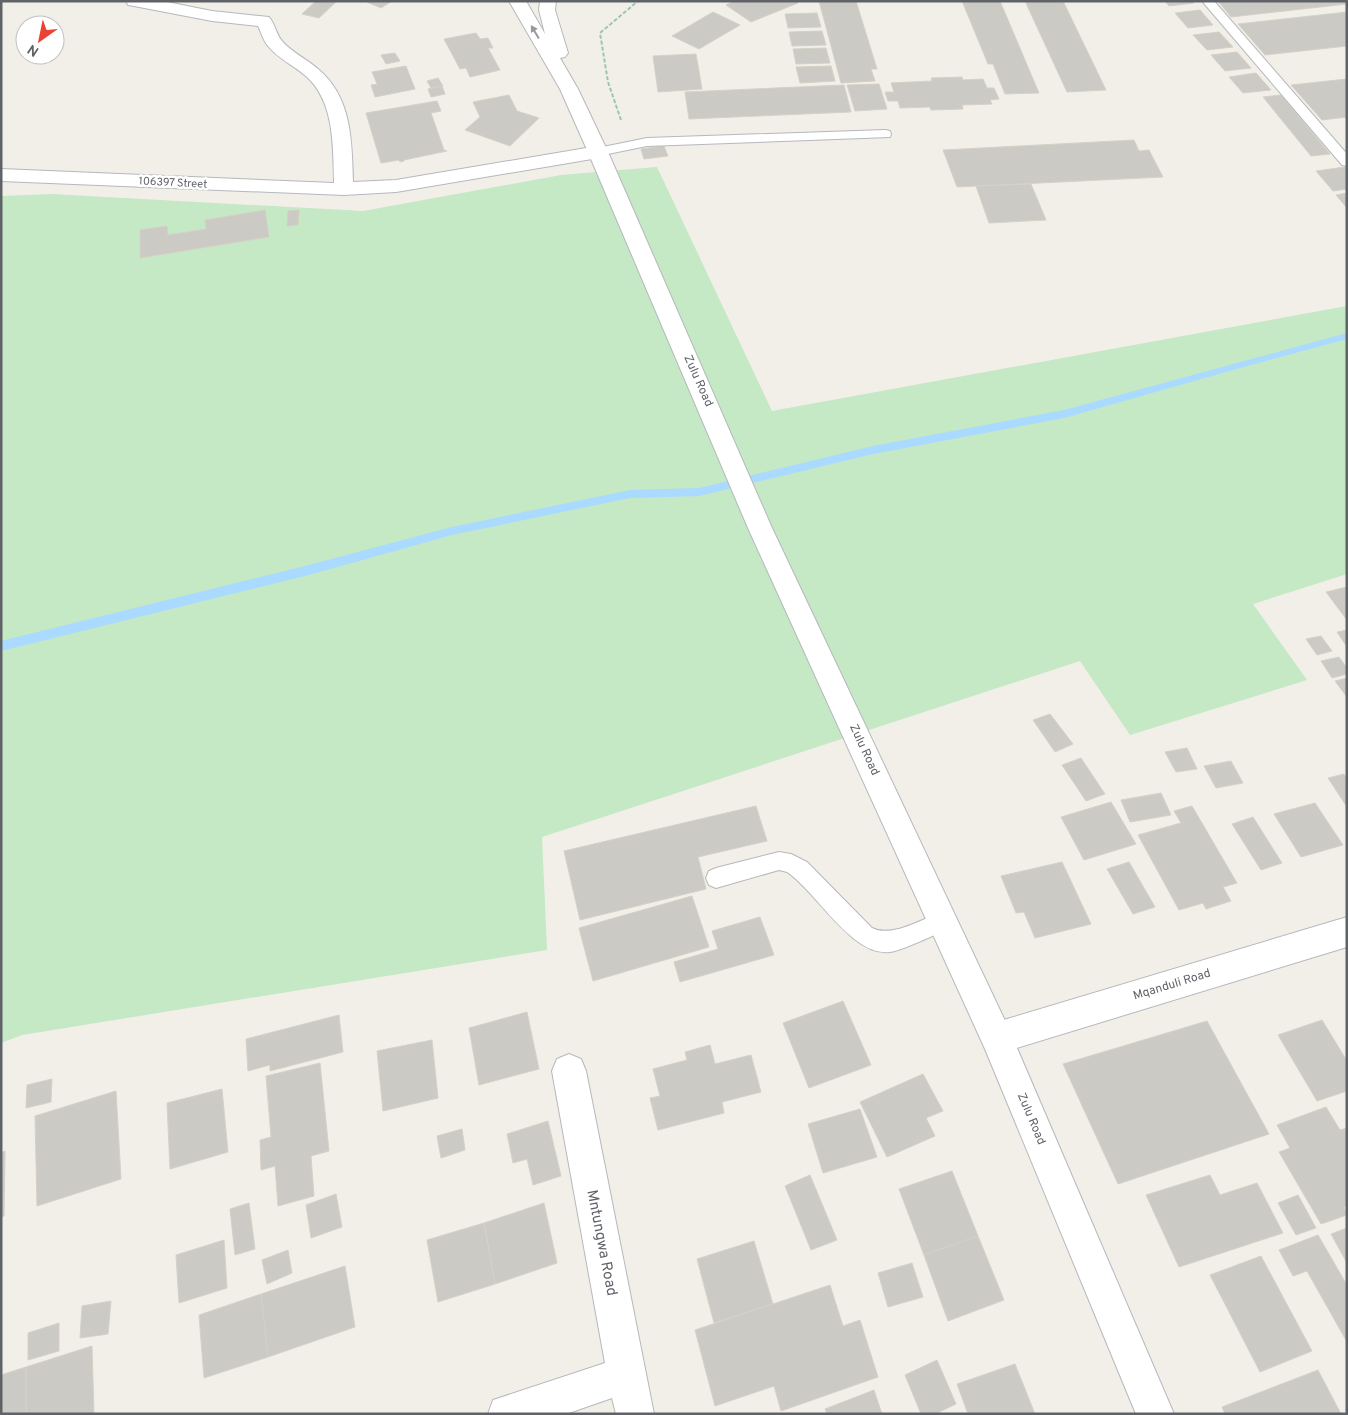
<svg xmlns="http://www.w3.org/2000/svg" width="1348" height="1415" viewBox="0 0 1348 1415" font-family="Overpass,sans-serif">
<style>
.green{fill:#c5e8c5}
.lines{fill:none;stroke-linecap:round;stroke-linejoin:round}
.stream{fill:#aadaff;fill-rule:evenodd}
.building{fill:#cccac5;stroke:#d6d1c6}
.service-casing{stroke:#b5b8bc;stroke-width:2}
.minor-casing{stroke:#b5b8bc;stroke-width:2}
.tertiary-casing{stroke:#b5b8bc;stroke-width:2}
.path{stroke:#9cc7a9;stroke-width:2;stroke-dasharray:4 2;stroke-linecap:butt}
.service{fill:#fff;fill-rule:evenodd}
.minor{fill:#fff;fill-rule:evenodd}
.tertiary{fill:#fff;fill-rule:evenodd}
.oneway{fill:#979a9d}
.labels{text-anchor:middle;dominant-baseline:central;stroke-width:5;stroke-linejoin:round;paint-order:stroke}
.far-street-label{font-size:11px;fill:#5f6368;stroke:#fff}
.street-label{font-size:12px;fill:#5f6368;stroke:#fff}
.near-street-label{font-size:15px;fill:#5f6368;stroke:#fff}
</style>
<rect width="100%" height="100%" fill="#f1efe8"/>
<polygon class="green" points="657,167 772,411 1347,306 1347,574 1253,604 1307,680 1130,735 1080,661 542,837 547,950 22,1035 1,1043 1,196 51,194 363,211 561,175"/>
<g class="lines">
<polygon class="stream" points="1347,333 1347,339 1247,366 1064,418 873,454 699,496 630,498 452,535 305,576 1,651 1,641 305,566 452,527 630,490 699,488 873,446 1064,410"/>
</g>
<g class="building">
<polygon points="316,1 337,1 319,18 302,14"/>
<polygon points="368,1 392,1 381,8 367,2"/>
<polygon points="735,1 796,1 798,3 751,22 726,5"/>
<polygon points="819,1 856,1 877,69 871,69 875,81 841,83"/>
<polygon points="962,1 1000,1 1039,93 1005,94 993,64 988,64"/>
<polygon points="1025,1 1063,1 1106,90 1067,92"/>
<polygon points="1165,1 1193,1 1194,3 1169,6"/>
<polygon points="1218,1 1347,1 1347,4 1231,17"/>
<polygon points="1200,10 1213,25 1188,28 1175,13"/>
<polygon points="713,12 740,25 699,49 672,36"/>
<polygon points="1347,12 1347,46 1265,55 1238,24"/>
<polygon points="817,13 821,27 788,28 785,14"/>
<polygon points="822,31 826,45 792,46 789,32"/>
<polygon points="1219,32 1233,47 1207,50 1193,35"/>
<polygon points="476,33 480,39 488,38 493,48 488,48 500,70 470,77 466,68 460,69 444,39"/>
<polygon points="826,48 830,63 796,64 793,49"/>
<polygon points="1237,52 1251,68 1225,71 1211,55"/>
<polygon points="395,53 400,61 386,64 381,55"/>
<polygon points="696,54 702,89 658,92 653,56"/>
<polygon points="406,66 415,89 375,97 371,85 377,84 372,72"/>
<polygon points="831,66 835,81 800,83 796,67"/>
<polygon points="1256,73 1271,90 1243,93 1229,77"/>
<polygon points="962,77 963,80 983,79 987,88 994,88 999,99 990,100 992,104 962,105 963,109 931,110 930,107 900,108 898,101 888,101 885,92 894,92 891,83 932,81 931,78"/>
<polygon points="438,78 443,86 431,88 427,81"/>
<polygon points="1347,79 1347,117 1322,120 1291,85"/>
<polygon points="879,84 887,109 855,111 847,85"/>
<polygon points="844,85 851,112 689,119 685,92"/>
<polygon points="442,86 445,94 431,97 428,89"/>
<polygon points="509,95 517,111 539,118 510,146 465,130 480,117 473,102"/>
<polygon points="1281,95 1330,154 1311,156 1263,97"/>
<polygon points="437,101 441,111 431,113 444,150 447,151 404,160 404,161 400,162 399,160 381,163 366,113"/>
<polygon points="1134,140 1139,151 1149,150 1163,177 957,187 943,150"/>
<polygon points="664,146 668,156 644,159 641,149"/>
<polygon points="1345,167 1347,170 1347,189 1333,191 1316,171"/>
<polygon points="1031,184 1046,220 989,223 976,186"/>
<polygon points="1347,193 1347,208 1336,195"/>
<polygon points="265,210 269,237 140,258 140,230 167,226 168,235 206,229 205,220"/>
<polygon points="299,210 298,225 287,226 288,211"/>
<polygon points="1347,587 1347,620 1326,592"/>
<polygon points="1347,630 1347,647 1337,632"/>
<polygon points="1321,636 1332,651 1317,655 1306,639"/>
<polygon points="1339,657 1347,668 1347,674 1332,678 1321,661"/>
<polygon points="1347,678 1347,697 1335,681"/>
<polygon points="1050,714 1073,744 1055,752 1033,720"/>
<polygon points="1187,748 1197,769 1176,772 1165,752"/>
<polygon points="1081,758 1105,794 1086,801 1062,765"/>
<polygon points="1231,761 1243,783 1216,788 1204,766"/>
<polygon points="1344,774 1347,779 1347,807 1328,778"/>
<polygon points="1161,793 1171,815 1130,822 1121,800"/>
<polygon points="1111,802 1136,844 1084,860 1061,817"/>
<polygon points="1315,803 1343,845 1301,857 1274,814"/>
<polygon points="756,806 767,841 698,857 706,889 580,920 564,851"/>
<polygon points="1192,806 1237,883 1223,887 1231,901 1206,909 1203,903 1179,910 1138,835 1181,823 1174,811"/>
<polygon points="1253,817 1282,863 1261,870 1232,824"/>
<polygon points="1062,862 1091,924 1035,938 1024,912 1016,913 1001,876"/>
<polygon points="1129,862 1155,907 1133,914 1107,869"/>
<polygon points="692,896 709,947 593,981 579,928"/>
<polygon points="760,917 774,955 680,982 674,962 718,949 712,931"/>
<polygon points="843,1001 871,1065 809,1088 783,1023"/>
<polygon points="527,1012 539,1069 479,1085 469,1028"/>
<polygon points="339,1015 343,1052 270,1071 270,1065 248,1071 246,1039"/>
<polygon points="1322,1020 1347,1061 1347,1091 1317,1101 1278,1035"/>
<polygon points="1207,1021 1269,1134 1118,1184 1063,1064"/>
<polygon points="432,1040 438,1098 383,1111 377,1051"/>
<polygon points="710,1045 715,1064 751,1055 761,1092 722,1102 724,1113 658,1130 650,1098 660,1096 653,1069 687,1060 685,1052"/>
<polygon points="320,1063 329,1151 311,1156 314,1196 278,1206 275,1166 261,1170 260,1140 271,1137 266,1076"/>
<polygon points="923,1074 943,1111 926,1118 935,1136 887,1157 860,1102"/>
<polygon points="52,1079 51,1102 26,1108 27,1085"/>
<polygon points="222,1089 228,1152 170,1169 167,1103"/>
<polygon points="116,1091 121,1179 37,1206 35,1116"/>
<polygon points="1326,1107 1340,1130 1347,1128 1347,1206 1344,1207 1347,1215 1321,1224 1279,1152 1290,1148 1277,1125"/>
<polygon points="860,1109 877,1157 823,1173 808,1124"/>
<polygon points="548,1121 561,1176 533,1185 527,1159 513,1163 507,1134"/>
<polygon points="462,1129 465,1150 441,1158 437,1136"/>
<polygon points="5,1151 4,1216 1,1217 1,1153"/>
<polygon points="952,1171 978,1236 924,1255 899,1189"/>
<polygon points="810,1175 837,1240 811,1250 785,1186"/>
<polygon points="1210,1175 1220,1195 1257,1183 1283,1233 1179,1267 1146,1195"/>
<polygon points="336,1194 342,1227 311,1238 306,1205"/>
<polygon points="1298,1195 1316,1228 1296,1235 1278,1203"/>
<polygon points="249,1203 255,1249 235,1255 230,1209"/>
<polygon points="544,1203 557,1263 495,1284 484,1223"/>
<polygon points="484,1223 495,1284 438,1302 427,1240"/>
<polygon points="1347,1228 1347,1263 1331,1234"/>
<polygon points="1318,1235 1347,1285 1347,1342 1307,1271 1293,1276 1279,1250"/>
<polygon points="978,1236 1004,1300 948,1321 924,1255"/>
<polygon points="224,1240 227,1288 179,1303 176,1255"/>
<polygon points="754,1241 773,1304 714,1323 697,1259"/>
<polygon points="288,1250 292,1273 267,1284 262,1260"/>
<polygon points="1261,1256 1312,1351 1260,1372 1210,1275"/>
<polygon points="912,1263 923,1297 888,1307 878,1273"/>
<polygon points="345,1266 355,1327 268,1357 261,1294"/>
<polygon points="830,1285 843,1326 860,1320 878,1377 781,1411 774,1386 715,1406 695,1330"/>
<polygon points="261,1294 268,1357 204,1378 199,1315"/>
<polygon points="111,1301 108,1334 80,1338 82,1306"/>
<polygon points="59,1323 59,1351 28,1360 28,1333"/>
<polygon points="92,1346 94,1414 26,1414 26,1367"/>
<polygon points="937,1360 956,1404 935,1414 921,1414 905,1375"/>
<polygon points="1015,1364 1035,1414 968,1414 957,1384"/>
<polygon points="26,1367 26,1414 1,1414 1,1375"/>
<polygon points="1318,1370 1341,1414 1225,1414 1222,1407"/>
<polygon points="874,1390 882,1414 827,1414 825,1409"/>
</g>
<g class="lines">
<defs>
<g id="service">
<polygon points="1202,1 1214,1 1347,154 1347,166 1342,165"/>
<polygon points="885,130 890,131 891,134 890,137 647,146 598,156 592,152 593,149 647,138"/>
<path d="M779,852L791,854L807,862L872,928C892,938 923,919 943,911L950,914L953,921L950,928C936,934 904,950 890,952C852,957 816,891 787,872L779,870L716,888L709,885L706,878L709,871L716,868Z"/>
</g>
<g id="minor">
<path d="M126,1H162L212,11L269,17C275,24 276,34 282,41C291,52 307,59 318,69C352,97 352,142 353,182L396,180L598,146L605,148L608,152L605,156L598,158L396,192L344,195L1,181V169L334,183C333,148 335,103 307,77C295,66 278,59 268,46C263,40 261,32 258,26L212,21L134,6L128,5Z"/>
<polygon points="1347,917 1347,947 997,1054 986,1049 981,1038 986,1027 997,1022"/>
<polygon points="569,1054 581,1059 586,1071 654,1414 616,1414 612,1398 566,1414 488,1414 493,1400 605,1363 552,1071 557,1059"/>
</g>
<polygon id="tertiary" points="509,1 526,1 545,34 539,10 540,1 556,1 555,10 568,53 565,57 560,58 578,89 608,152 772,528 1008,1027 1174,1414 1136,1414 985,1049 748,528 588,152 560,89"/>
</defs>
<use href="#service" class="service-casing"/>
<use href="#minor" class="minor-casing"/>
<use href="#tertiary" class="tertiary-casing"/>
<polyline class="path" points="621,120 608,82 600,33 638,1"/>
<use href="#service" class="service"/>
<use href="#minor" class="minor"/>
<use href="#tertiary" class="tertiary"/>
</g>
<defs><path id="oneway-solid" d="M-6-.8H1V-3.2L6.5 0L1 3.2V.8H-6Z" transform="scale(1.25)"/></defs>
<use class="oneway" href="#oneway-solid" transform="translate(535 32) rotate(-121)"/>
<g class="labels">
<g class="far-street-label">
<text transform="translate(173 183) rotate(3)">106397 Street</text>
</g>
<g class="street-label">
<text transform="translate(698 381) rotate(66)">Zulu Road</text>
<text transform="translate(864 750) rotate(65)">Zulu Road</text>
<text transform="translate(1172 985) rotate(-17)">Mqanduli Road</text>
<text transform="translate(1031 1119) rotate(67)">Zulu Road</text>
</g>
<g class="near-street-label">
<text transform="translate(601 1243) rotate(79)">Mntungwa Road</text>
</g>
</g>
<rect width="1348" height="1415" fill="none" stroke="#5f6368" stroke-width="5"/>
<g transform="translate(40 40) rotate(213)"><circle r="24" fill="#ffffff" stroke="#bfc1c3"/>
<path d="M0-4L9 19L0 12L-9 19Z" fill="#ea4335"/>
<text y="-8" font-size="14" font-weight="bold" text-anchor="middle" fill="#5f6368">N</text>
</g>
</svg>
